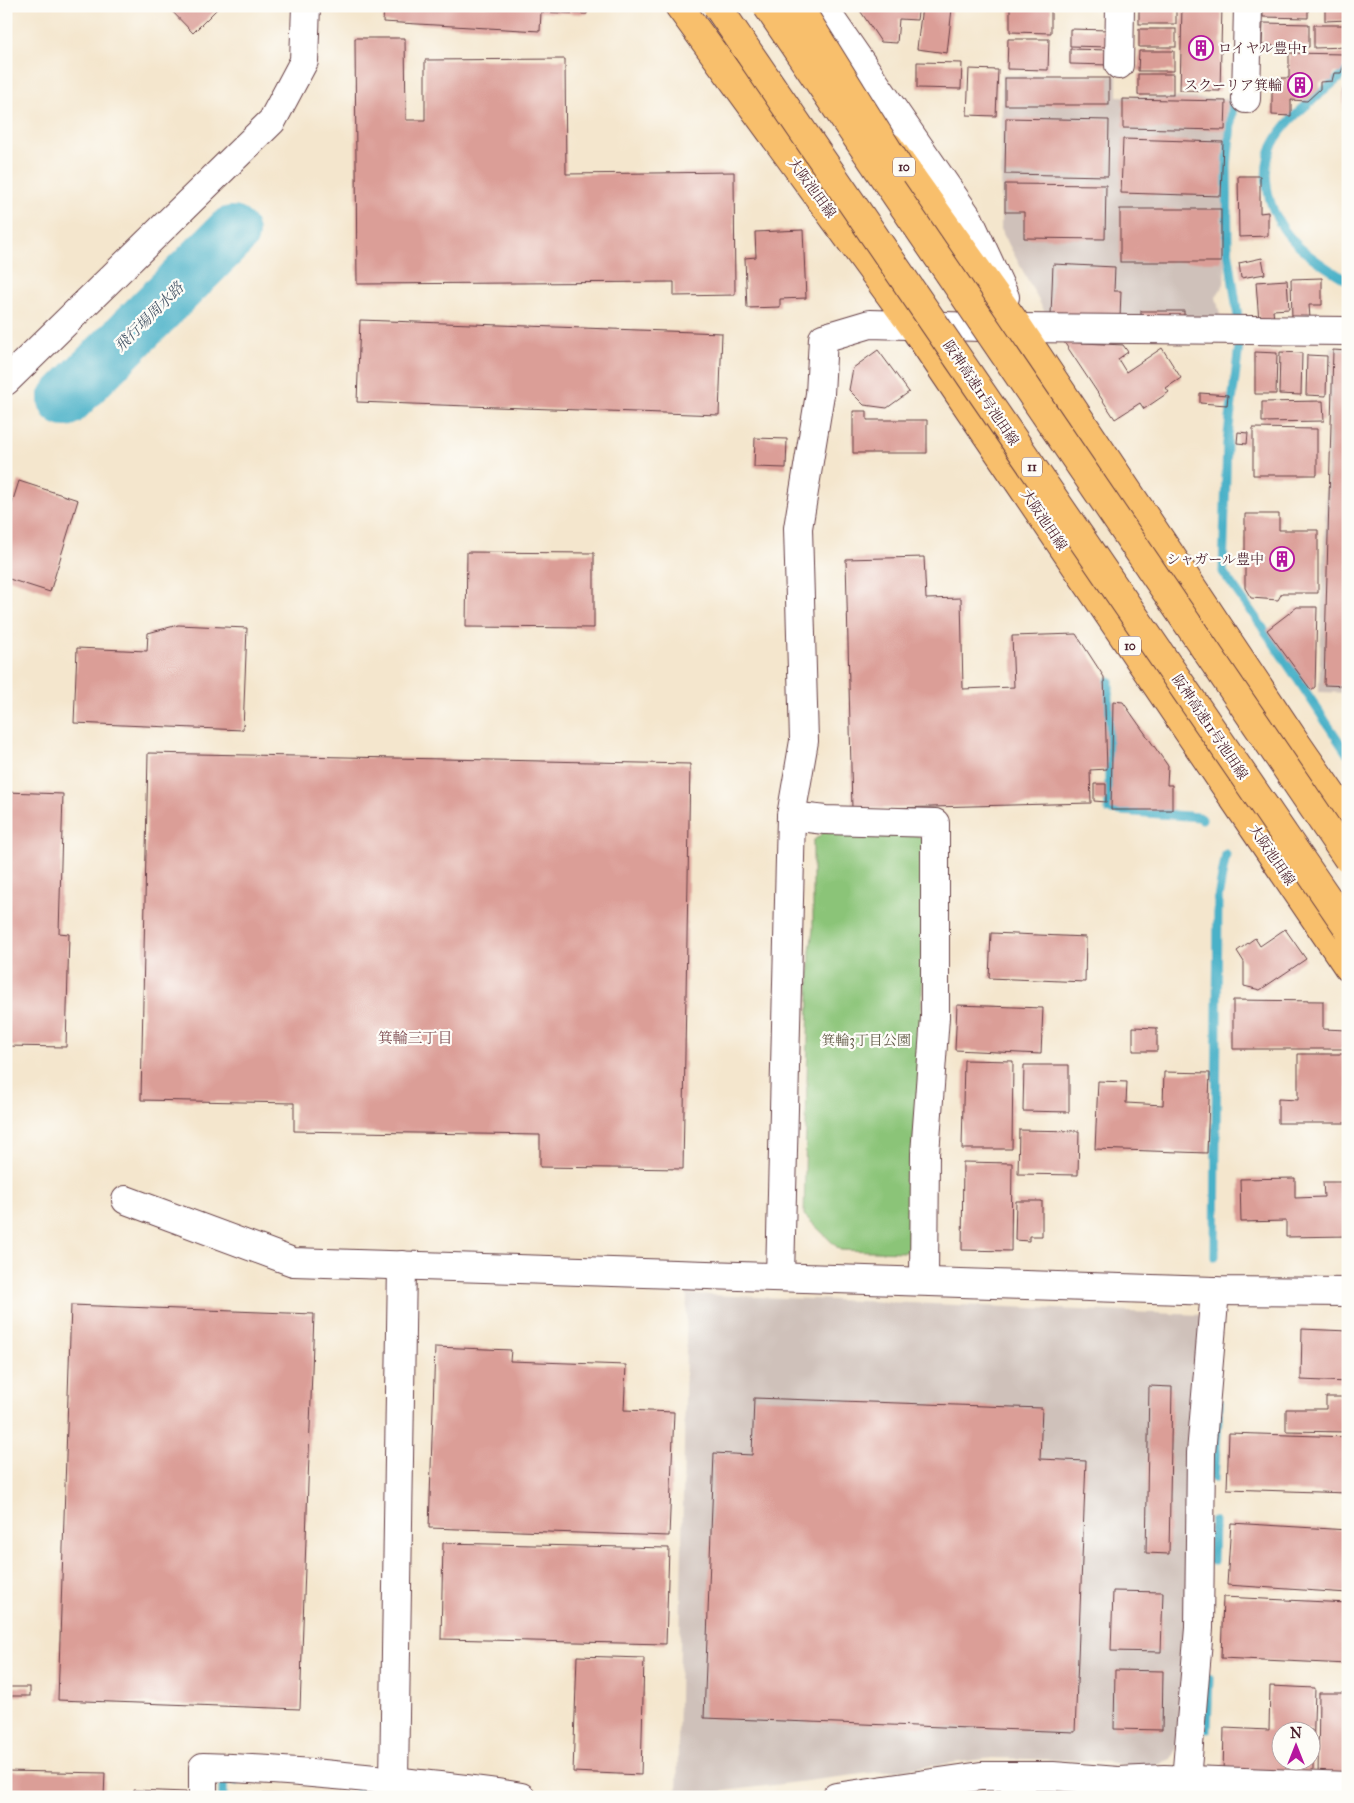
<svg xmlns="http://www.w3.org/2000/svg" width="1354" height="1803" viewBox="0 0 1354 1803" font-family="'IM FELL Great Primer','Noto Serif JP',serif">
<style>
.industrial{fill:#cfc1ba}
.green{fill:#8bc478;stroke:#6a7252}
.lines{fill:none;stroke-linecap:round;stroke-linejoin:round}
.stream{stroke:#49b1c8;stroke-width:9}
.river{stroke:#49b1c8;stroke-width:54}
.building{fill:#db9e97}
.minor-casing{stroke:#643d43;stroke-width:30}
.major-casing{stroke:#643d43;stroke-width:30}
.minor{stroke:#fff;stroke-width:28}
.major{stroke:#f8bf6c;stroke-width:28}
.highway-bridge-casing{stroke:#643d43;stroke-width:30;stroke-linecap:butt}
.highway-bridge{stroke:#f8bf6c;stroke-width:28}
.labels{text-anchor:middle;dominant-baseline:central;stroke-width:4.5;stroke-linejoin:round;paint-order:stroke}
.shield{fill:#fdfcf7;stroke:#806168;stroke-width:1}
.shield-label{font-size:12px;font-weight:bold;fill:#4a1f2b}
.poi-label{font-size:14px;fill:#4a1f2b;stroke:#fdfcf7;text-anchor:end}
.street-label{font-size:14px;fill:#4a1f2b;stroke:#fdfcf7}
.park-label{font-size:14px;fill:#615946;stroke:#fdfcf7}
.water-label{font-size:15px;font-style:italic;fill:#4a596a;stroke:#fdfcf7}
.neighbourhood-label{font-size:15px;fill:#7d4b51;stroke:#fdfcf7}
</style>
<rect width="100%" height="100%" fill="#fdfcf7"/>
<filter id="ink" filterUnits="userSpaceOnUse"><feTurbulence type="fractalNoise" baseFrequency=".02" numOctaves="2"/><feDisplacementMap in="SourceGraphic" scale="10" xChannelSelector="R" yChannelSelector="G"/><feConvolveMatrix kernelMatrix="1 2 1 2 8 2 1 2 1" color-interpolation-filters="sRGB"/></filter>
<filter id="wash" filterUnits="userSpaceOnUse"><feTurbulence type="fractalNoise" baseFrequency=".0096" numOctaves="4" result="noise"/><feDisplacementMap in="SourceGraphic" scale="20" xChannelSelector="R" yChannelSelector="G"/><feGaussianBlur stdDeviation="1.12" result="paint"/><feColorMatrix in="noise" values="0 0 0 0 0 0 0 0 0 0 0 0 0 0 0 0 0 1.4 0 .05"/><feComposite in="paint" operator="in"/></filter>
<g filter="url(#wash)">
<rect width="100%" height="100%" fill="#f4e6cd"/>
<g class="industrial">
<polygon points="1002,75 1117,76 1117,96 1230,99 1225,169 1226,256 1224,284 1216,297 1220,315 1213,320 1048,318 1001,230"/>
<polygon points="1331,347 1348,348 1348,693 1319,692"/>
<polygon points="687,1294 1202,1315 1191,1582 1181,1737 1171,1759 1144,1768 1101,1761 992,1758 677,1797"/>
</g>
<polygon class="green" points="824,832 913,832 927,843 914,1238 905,1252 840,1250 804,1215 810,951 813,930 813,841"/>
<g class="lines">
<g class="stream">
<path d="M1348,70C1324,93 1294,110 1276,139C1267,153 1265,169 1267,186C1274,235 1308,257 1348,281"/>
<polyline points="1234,91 1227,167 1228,249 1238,317"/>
<polyline points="1239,346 1227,443 1223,572 1270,638 1346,752"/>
<polyline points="1109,681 1109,810 1199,817 1202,819"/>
<polyline points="1215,1257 1218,898 1226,854"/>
<polyline points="1214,1478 1219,1404"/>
<polyline points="1213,1561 1214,1521"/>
<polyline points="1207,1729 1209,1678"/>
<polyline points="358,1791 408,1797"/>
<polyline points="1136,1794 1175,1793"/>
<polyline points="223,1797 223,1784 227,1780 236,1781"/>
</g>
<polyline class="river" points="65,400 232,233"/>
</g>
<g id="blocks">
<g class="building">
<polygon points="167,6 220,6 193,33"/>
<polygon points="384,6 587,6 587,14 541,12 540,31 383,22"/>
<polygon points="860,6 919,6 917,20 899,19 897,43 881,42 859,9"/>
<polygon points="922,6 952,9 947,53 917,49"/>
<polygon points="1010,6 1051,6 1051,33 1010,32"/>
<rect x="1139" y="6" width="37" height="18"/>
<polygon points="1182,6 1222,6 1220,91 1180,90"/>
<polygon points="1263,6 1308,6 1308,18 1263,17"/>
<polygon points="1325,6 1348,6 1348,20 1325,21"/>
<polygon points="1263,23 1309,24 1309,47 1262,45"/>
<polygon points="1314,25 1348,25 1348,47 1314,48"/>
<polygon points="1070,29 1109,30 1109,47 1070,46"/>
<rect x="1139" y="29" width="37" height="18"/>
<polygon points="355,38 405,38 406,120 425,120 425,60 565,59 566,174 734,172 735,295 674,296 674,282 357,284"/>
<polygon points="1008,39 1049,39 1048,70 1007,69"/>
<polygon points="1070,49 1109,50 1109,65 1070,64"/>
<polygon points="1139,51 1174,51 1174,71 1138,71"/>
<polygon points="1289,53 1345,54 1345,63 1341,73 1334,73 1332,81 1320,82 1320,89 1307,101 1291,100 1291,116 1272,115 1272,90 1281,90 1281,78 1289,78"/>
<polygon points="917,62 962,63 961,89 917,88"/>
<polygon points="969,69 998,70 996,116 967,115"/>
<rect x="1138" y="74" width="35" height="21"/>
<rect x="1005" y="78" width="104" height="27"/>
<polygon points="1343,89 1348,89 1348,171 1346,171"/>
<polygon points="1123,99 1226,101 1225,130 1123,128"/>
<polygon points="1006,118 1109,120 1108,176 1005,174"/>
<polygon points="1123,139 1223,142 1221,196 1121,193"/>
<polygon points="1238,176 1260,176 1260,213 1268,212 1268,236 1239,237"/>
<polygon points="1005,184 1106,185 1105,239 1024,238 1024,212 1005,212"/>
<rect x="1120" y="209" width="101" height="53"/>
<polygon points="803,230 806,298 780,299 780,307 747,308 745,258 756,257 755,232"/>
<polygon points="1262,258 1265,274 1241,278 1239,263"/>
<polygon points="1053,264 1115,267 1114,291 1121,291 1120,318 1051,315"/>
<polygon points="1322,278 1322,305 1309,305 1310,318 1292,319 1291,279"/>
<polygon points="1287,280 1289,309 1273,310 1274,321 1259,322 1256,282"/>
<rect x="1141" y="311" width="43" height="9"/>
<polygon points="360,320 722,333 719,415 357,402"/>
<polygon points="1064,342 1123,345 1128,352 1118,359 1126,372 1162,348 1181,378 1166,388 1169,392 1144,409 1140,403 1115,419"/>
<polygon points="878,350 909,392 887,408 864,405 849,390 853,368"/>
<polygon points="1333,350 1348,351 1348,686 1324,685"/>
<polygon points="1255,352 1277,353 1276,394 1255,394"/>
<polygon points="1280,352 1302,353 1301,395 1279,394"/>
<polygon points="1307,355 1327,356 1326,396 1306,395"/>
<polygon points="1200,393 1228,395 1227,405 1200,403"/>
<polygon points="1323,401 1324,421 1262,422 1262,402"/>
<polygon points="853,411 867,411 867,420 927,420 927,453 853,453"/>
<polygon points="1253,428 1317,429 1317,475 1253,475"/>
<polygon points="1238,432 1248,433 1247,444 1237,443"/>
<polygon points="755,438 787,439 786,468 754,467"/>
<polygon points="19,481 78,500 50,592 6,578 6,522"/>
<polygon points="1245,514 1279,514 1279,530 1318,530 1318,593 1282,593 1278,600 1251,598 1245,588"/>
<polygon points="467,552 594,553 594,628 466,627"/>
<polygon points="924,557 926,599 961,598 963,689 1014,687 1012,636 1076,634 1104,677 1107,769 1090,770 1091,803 852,809 846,559"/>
<polygon points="1297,607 1317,607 1315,687 1311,690 1267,630"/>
<polygon points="178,625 247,628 243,730 74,723 77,648 147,651 148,633"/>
<polygon points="1113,701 1123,702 1168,766 1167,785 1172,785 1172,810 1111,810"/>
<polygon points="148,753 690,764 683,1169 540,1167 540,1135 294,1131 294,1103 141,1100"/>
<polygon points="1094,784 1106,784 1106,802 1094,801"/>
<polygon points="6,792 63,794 59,933 69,934 66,1047 6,1046"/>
<polygon points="1285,929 1306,959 1260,990 1244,986 1244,962 1237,951 1255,938 1260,946"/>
<polygon points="991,933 1086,937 1085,982 989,978"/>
<polygon points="1233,1000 1323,1001 1323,1029 1348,1030 1348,1049 1233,1049"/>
<polygon points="957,1005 1043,1008 1041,1054 955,1050"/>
<polygon points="1133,1027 1157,1028 1157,1051 1133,1051"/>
<polygon points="1298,1054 1348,1054 1348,1123 1278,1123 1278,1099 1298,1100"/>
<polygon points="964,1060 1013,1061 1012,1149 962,1149"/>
<polygon points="1024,1065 1069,1065 1069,1112 1023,1111"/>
<polygon points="1164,1072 1210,1073 1207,1153 1095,1149 1098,1081 1127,1082 1126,1103 1163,1105"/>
<polygon points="1019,1130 1079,1131 1078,1175 1018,1174"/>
<polygon points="963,1162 1012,1163 1011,1251 962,1250"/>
<polygon points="1295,1178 1295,1198 1324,1197 1323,1182 1345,1182 1346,1199 1348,1199 1348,1236 1286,1237 1286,1221 1241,1222 1240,1179"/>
<polygon points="1016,1201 1042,1201 1042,1236 1029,1236 1029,1241 1015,1240"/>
<polygon points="71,1305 314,1314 300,1709 58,1700"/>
<polygon points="1302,1329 1348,1331 1348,1382 1301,1380"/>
<polygon points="435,1347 511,1350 510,1361 626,1365 624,1410 674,1412 669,1536 429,1528"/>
<polygon points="1149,1386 1172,1387 1169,1554 1146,1553"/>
<polygon points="1326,1397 1348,1397 1348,1432 1286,1431 1286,1409 1326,1409"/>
<polygon points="754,1398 1042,1408 1040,1459 1086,1461 1075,1732 704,1718 714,1453 752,1455"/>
<polygon points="1229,1433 1348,1437 1348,1493 1227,1489"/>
<polygon points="1231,1523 1348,1530 1348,1593 1227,1585"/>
<polygon points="443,1543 669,1548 666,1644 441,1639"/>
<polygon points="1113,1591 1163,1592 1161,1652 1111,1651"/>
<polygon points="1223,1597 1348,1603 1348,1664 1221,1658"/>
<polygon points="577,1656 644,1658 641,1775 573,1772"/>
<polygon points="1115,1670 1163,1671 1162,1730 1114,1729"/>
<polygon points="1270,1686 1315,1688 1313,1758 1312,1758 1312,1730 1282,1730 1282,1760 1313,1760 1313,1777 1223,1774 1224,1728 1269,1730"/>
<rect x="8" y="1687" width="22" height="9"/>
<polygon points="1319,1693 1348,1693 1348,1779 1318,1778"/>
<polygon points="6,1771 105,1773 104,1797 6,1797"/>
<polygon points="134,1790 186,1792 186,1797 134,1797"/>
<polygon points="258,1794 330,1795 330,1797 258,1797"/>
</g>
</g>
</g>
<g filter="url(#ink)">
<use href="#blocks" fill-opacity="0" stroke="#643d43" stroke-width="1"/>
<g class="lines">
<defs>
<g id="minor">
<polyline points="822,6 969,219 1005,297"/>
<polyline points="1119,65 1120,6"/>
<polyline points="1246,99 1248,6"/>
<polyline points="6,381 272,121 304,61 306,6"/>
<polyline points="791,816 825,820 935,823 935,1017 925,1154 924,1281"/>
<polyline points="126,1200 293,1262 1215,1291 1348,1292"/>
<polyline points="780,1277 791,816 804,741 798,528 820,394 823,338 870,324 1019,328 1348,331"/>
<polyline points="1186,1780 1199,1628 1201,1453 1215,1291"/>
<polyline points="394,1781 402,1265"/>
<path d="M203,1797V1767C273,1769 342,1775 411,1783C448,1787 484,1790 521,1797"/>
<polyline points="836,1797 981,1776 1053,1776 1118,1781 1164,1779 1348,1786"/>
</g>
<g id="major">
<polyline points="679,6 912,325 1348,967"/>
<polyline points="889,146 1019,328 1297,744 1348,818"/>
</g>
</defs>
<use href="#minor" class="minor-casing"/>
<use href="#major" class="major-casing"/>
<use href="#minor" class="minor"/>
<use href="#major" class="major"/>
<defs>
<g id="highway-bridge">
<polyline points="717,6 1348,928"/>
<polyline points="767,6 1348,859"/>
<polyline points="798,6 899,168"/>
</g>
</defs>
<use href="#highway-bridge" class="highway-bridge-casing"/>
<use href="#highway-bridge" class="highway-bridge"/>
</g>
</g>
<defs>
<symbol id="building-ring" viewBox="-11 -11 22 22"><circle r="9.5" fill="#fdfcf7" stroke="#b5179e" stroke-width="1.5"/><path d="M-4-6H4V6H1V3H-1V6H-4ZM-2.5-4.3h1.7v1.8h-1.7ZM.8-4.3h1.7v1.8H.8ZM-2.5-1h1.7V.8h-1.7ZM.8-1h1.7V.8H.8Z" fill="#b5179e"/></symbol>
</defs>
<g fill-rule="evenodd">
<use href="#building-ring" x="1187" y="34" width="28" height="28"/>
<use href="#building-ring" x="1286" y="71" width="28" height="28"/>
<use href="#building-ring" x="1268" y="545" width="28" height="28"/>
</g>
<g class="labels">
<g class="shield">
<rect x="893" y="157.5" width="22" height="19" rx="4"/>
<rect x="1022" y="457.5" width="20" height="19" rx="4"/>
<rect x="1119" y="636.5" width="22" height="19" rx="4"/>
</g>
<g class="shield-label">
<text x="904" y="167">10</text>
<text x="1032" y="467">11</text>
<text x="1130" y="646">10</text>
</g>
<g class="poi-label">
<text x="1218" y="48" text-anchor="start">ロイヤル豊中1</text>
<text x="1282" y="85">スクーリア箕輪</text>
<text x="1264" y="559">シャガール豊中</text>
</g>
<g class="street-label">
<text transform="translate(812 188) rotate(54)">大阪池田線</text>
<text transform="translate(981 393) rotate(56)">阪神高速11号池田線</text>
<text transform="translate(1044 520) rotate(56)">大阪池田線</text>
<text transform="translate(1210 727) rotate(56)">阪神高速11号池田線</text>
<text transform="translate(1272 855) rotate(56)">大阪池田線</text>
</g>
<g class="park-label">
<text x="866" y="1040">箕輪3丁目公園</text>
</g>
<g class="water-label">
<text transform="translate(149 317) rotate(-45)">飛行場周水路</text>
</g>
<g class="neighbourhood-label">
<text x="415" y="1038">箕輪三丁目</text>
</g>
</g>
<rect width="1354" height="1803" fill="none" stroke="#fdfcf7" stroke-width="25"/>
<g transform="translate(1296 1746)"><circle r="24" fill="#fdfcf7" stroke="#b5a4a5"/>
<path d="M0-4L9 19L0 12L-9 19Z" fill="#b5179e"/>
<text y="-8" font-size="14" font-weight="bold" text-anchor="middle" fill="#4a1f2b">N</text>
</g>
</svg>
